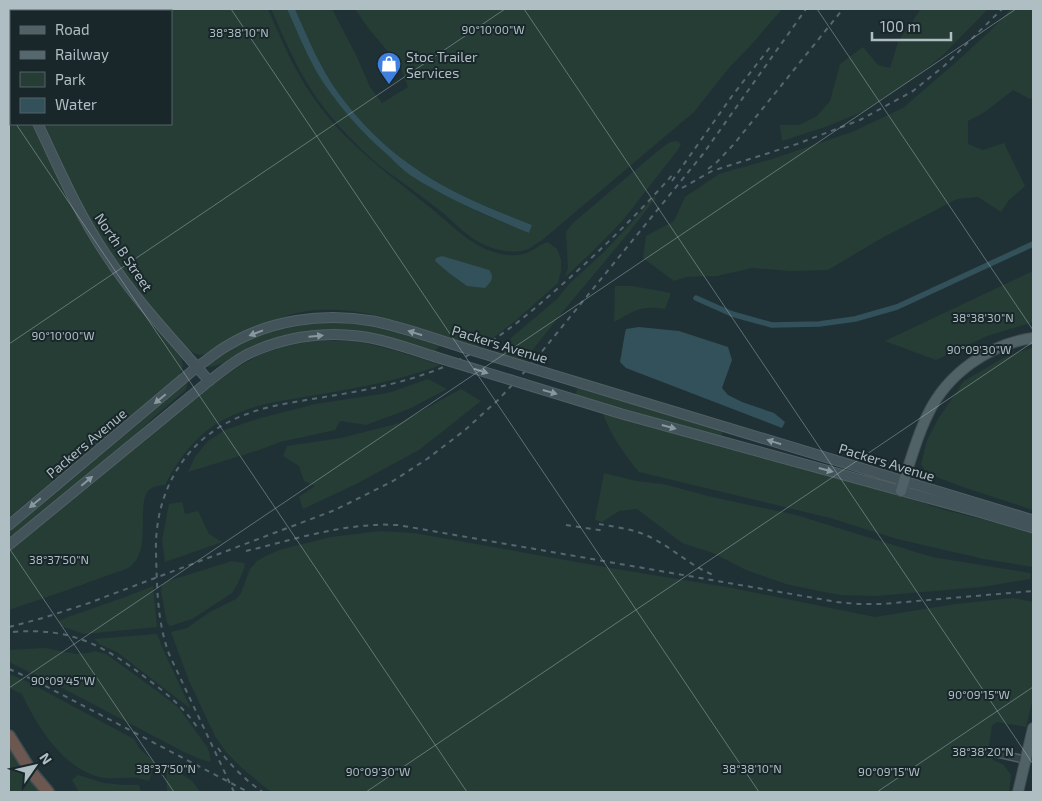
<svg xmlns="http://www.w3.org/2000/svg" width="1042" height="801" viewBox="0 0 1042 801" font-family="'Exo 2',sans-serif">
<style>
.green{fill:#263d35}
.water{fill:#32515a}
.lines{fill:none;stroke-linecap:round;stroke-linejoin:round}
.canal{stroke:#32515a;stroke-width:5.5}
.street-casing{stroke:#516064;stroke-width:9}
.secondary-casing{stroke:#516064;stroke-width:11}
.primary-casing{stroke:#404e53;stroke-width:12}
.highway-casing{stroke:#3e4d51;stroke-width:14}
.street{stroke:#334246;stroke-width:6}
.secondary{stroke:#425359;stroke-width:9}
.primary{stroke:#516267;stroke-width:10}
.highway{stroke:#6c5851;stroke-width:11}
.rail{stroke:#55686e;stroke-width:2;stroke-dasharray:5 5;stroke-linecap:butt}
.secondary-bridge-casing{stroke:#516064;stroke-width:11;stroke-linecap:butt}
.secondary-bridge{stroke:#425359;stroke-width:9}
.oneway{fill:#88999e}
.ticks{fill:none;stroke:#aebec3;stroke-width:1;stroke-opacity:0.45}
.labels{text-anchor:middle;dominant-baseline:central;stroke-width:4;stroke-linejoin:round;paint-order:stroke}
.poi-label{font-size:14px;fill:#aebec3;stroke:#19272b;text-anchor:start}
.street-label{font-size:14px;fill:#aebec3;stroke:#19272b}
.ticks-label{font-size:12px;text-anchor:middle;fill:#aebec3;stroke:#19272b;stroke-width:4;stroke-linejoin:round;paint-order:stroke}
</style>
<rect width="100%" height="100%" fill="#203136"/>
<g class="green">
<path d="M9,9H268C281,39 294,70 313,97C345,144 389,174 432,209C453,226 475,250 502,254C512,256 522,256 531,251C537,248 542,243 548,242L557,249L561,259V271L558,283L515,321L493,338L477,347C419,330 359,300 297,313C287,315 278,319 268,322C256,325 244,330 233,336C226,340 208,355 201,355C189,355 172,332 165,323C142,296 120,269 101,239C78,203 62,162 44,124H171V11H11V56L9,51Z"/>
<path d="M271,9H287L315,69L334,98L431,188L478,212L529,233L532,225C491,209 448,192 412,166C384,147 359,121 339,94C320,67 308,38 295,9H332L357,57L370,87L382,103L408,87L400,66L369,29L355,9H782L751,45L728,69L694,112L541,241C537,243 532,247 528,249C516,254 499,251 487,246C469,239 456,224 442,212C423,197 403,183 384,169C359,149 331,119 314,94C296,67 284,38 271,9Z"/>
<polygon points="921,9 988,9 943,55 915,77 864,111 828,126 782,141 780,125 799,125 817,116 830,101 840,64 863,47 878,65 890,68 898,42"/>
<polygon points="1011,9 1033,9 1033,98 1030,99 1013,90 985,112 968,121 968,144 983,150 1004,143 1025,186 1009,200 1001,212 978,197 957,199 880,239 828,270 791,271 752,268 717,276 686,277 674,281 643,258 646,236 674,221 685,197 719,174 772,159 852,132 903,108 955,63 990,31"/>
<polygon points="9,72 11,77 11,124 33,124 82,225 106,264 131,297 181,358 183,366 179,376 9,517"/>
<polygon points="677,141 681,144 677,151 623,220 594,250 565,277 568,268 566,232 573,223 659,150 670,142"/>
<polygon points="654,196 656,198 626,236 565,309 524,361 501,354 512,337 557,299 569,284 604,252 633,221"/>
<polygon points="1033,271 1033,322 987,336 936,360 885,341"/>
<path d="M615,286H633L671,293L665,309C641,305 634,311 614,322Z"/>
<path d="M341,322L365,324L389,330L440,346L434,352L317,331L231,360L215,366L208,367L206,366C243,333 293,324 341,322Z"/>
<path d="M318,341H357L393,350L441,365C403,379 363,387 322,394C289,400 253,403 223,420C197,434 178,459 165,485C160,485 155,486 150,489C135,501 152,547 132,565C127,570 117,572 111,574C77,587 43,598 9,610V551L38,528L214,383C237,367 263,350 291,345C300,343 309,342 318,341Z"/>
<polygon points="1030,348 1033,348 1033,510 963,487 926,473 921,464 927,440 938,419 964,381 1003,358"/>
<polygon points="428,379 447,389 409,409 366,425 340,421 335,430 280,442 259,450 188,472 195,457 208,441 225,430 257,419 315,404 388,393"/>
<polygon points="186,382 188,382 186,389 182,393 155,416 125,444 9,539 9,529"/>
<polygon points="577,387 723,431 721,437 576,395"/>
<polygon points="461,389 481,401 419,450 356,484 303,509 299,497 315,486 304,481 299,466 283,456 287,446 341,438 400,423"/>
<path d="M603,413L766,455L829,473L945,510L1033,532V567L984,559L897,539L830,518L639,472C626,457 608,431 603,413Z"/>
<polygon points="604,473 636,481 663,484 712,497 796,515 932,557 1030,573 1031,575 1030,579 982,587 875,596 841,595 819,591 786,584 746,570 713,553 682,543 637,509 619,511 602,522 595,520"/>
<polygon points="182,502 185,514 198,511 209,534 222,542 165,562 162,540 169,504"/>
<polygon points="381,531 414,533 616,569 732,588 875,617 955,604 1013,598 1033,602 1033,698 1026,727 997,722 992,726 988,752 993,760 1003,764 1011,775 1009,792 273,792 267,789 242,768 226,752 215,736 189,681 171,632 187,628 210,612 236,599 241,593 250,569 257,561 264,557 279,550 331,537"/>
<polygon points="232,561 244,563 245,566 238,583 232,593 192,619 170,626 167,623 161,592 162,585 168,581"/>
<polygon points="153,586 157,627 84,634 61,626 59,621 68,617 125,597"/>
<polygon points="157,634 165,654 191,709 117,652 101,645 94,639"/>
<polygon points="45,648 76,654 88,653 95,651 106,654 153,688 178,707 186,718 208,748 211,762 200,759 184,752 70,692 9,662 9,650"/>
<path d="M9,674L26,681L134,739L139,748L155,763L149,781C145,780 141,779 138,778C125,777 111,780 99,777C62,767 37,726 22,694L9,688Z"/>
<polygon points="9,742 43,792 9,792"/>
<polygon points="166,764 192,781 200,792 165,792 167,791"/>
<polygon points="78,775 104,783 124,785 139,785 141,792 79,792 72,780"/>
</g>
<g class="water">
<path d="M287,9H295C308,38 320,68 339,94C359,121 384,147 412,166C448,192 491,209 532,225L529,233C488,216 447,199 410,175C403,170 396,163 390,157C361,132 336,104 316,71C305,51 296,29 287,9Z"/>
<path d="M442,256L489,270C495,277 491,282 485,288L467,286L449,273L435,261L436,258Z"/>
<polygon points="639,327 679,331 728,347 732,360 722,388 728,395 742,402 774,413 785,422 782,428 626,368 620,362 625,333 626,329"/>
</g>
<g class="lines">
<polyline class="canal" points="696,298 732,314 772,325 819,324 855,319 897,307 1033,244"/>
<defs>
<polyline id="street" points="991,752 1026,760"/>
<g id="secondary">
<polyline points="9,61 11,66"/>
<path d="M38,124C59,169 79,215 107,256C136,301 174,340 209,381"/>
<polyline points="537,370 1033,520"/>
<polyline points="524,384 622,414 975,511 1033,528"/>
<path d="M9,525L197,367C206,361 215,353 225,347C268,320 323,312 373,321C403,327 432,338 461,347"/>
<path d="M9,545L209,381C221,372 233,362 246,355C280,338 320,331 358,336C385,339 413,350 439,358"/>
</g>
<g id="primary">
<path d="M901,491C909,465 916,438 928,414C947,374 989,344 1033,338"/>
<polyline points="1018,792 1033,728"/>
</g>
<polyline id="highway" points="9,736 32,773 48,792"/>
</defs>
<use href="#street" class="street-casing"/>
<use href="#secondary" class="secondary-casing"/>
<use href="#primary" class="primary-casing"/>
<use href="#highway" class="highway-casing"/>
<use href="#street" class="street"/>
<use href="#secondary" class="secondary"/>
<use href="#primary" class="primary"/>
<use href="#highway" class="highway"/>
<g class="rail">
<polyline points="708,169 716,163 734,144 843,9"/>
<polyline points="672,181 732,96 771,46"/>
<polyline points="682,188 712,171 797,144 860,120 913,91 944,66 1002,9"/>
<path d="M599,524C615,527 633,529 648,536C672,547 691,567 716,576"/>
<polyline points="566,525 605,531"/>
<path d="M246,551C288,541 331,527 375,525C382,524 390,525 398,525L837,602L858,604H882L1033,591"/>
<polyline points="9,627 43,618 89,603 335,510 393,481 427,459 448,443 465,430 498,400 530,366 703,154 806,9"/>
<path d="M13,632C72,627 105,646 150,681C169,695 186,710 199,730"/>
<polyline points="9,669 34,680 248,792"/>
<path d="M218,748C230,765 246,781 263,792"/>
<path d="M234,792L169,654C157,621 157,587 156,553C154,490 187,435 247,414C267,406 290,403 312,399C362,391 411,383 457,361C499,340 530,313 565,282C603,248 640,212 674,173"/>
</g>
<defs>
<g id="secondary-bridge">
<polyline points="461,347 537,370"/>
<polyline points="439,358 524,384"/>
</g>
</defs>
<use href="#secondary-bridge" class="secondary-bridge-casing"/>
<use href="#secondary-bridge" class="secondary-bridge"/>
</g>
<defs><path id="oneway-solid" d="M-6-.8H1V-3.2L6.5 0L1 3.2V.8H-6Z" transform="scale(1.25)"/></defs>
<g class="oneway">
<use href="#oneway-solid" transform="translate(256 333) rotate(159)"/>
<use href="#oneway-solid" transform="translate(415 333) rotate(-163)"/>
<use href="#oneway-solid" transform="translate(316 336) rotate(-5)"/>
<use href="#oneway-solid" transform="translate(481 371) rotate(17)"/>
<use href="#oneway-solid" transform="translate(550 392) rotate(16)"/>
<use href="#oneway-solid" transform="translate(160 399) rotate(140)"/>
<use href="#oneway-solid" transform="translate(669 427) rotate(15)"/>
<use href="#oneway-solid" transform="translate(774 442) rotate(-163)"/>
<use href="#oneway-solid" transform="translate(826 470) rotate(15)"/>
<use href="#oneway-solid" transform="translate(87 481) rotate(-40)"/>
<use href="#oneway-solid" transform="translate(35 503) rotate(140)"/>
</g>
<path class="ticks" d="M231,9L759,792M524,9L1033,764M817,9L1033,330M9,114L11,117M16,124L467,792M9,344L505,9M9,548L174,792M9,688L1016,9M366,792L1033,342M877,792L1033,687"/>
<defs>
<symbol id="shop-pin" viewBox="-11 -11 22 30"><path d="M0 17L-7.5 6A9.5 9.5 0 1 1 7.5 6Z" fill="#3f7fe0" stroke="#19272b"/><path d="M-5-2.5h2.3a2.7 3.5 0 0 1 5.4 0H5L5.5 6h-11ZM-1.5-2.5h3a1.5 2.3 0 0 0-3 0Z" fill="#fff"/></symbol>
</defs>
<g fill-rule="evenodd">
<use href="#shop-pin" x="375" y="50" width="28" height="38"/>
</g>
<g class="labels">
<g class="poi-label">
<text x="406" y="56">Stoc Trailer<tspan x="406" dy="16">Services</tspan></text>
</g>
<g class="street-label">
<text transform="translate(124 252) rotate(56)">North B Street</text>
<text transform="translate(500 344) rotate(17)">Packers Avenue</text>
<text transform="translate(86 443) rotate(-40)">Packers Avenue</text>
<text transform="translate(887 462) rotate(17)">Packers Avenue</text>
</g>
</g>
<g class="ticks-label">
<text x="493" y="34">90°10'00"W</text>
<text x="239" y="37">38°38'10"N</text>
<text x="983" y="322">38°38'30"N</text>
<text x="63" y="340">90°10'00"W</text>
<text x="979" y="354">90°09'30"W</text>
<text x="59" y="564">38°37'50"N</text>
<text x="63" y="685">90°09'45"W</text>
<text x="979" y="699">90°09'15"W</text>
<text x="983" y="756">38°38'20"N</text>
<text x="166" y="773">38°37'50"N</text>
<text x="752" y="773">38°38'10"N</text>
<text x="378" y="776">90°09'30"W</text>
<text x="889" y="776">90°09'15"W</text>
</g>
<rect width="1042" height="801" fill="none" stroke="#aebec3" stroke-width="20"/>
<rect x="10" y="10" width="162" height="115" fill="#19272b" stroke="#556368"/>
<rect x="20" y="26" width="25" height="8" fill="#516267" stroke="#556368"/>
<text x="55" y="35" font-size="15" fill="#aebec3">Road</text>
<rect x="20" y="51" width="25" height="8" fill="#55686e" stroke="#556368"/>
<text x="55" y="60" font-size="15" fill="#aebec3">Railway</text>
<rect x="20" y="72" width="25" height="15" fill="#263d35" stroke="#556368"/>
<text x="55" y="85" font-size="15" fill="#aebec3">Park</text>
<rect x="20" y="98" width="25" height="15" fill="#32515a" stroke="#556368"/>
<text x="55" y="110" font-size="15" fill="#aebec3">Water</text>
<g transform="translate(35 766) rotate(56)" stroke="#19272b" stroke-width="4" paint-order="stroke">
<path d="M0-4L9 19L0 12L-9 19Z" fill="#aebec3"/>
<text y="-8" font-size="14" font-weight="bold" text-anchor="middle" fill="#aebec3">N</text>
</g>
<path d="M872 32v8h79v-8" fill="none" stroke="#aebec3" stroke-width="2.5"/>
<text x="880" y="32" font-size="15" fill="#aebec3" stroke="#19272b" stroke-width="4" paint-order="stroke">100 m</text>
</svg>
